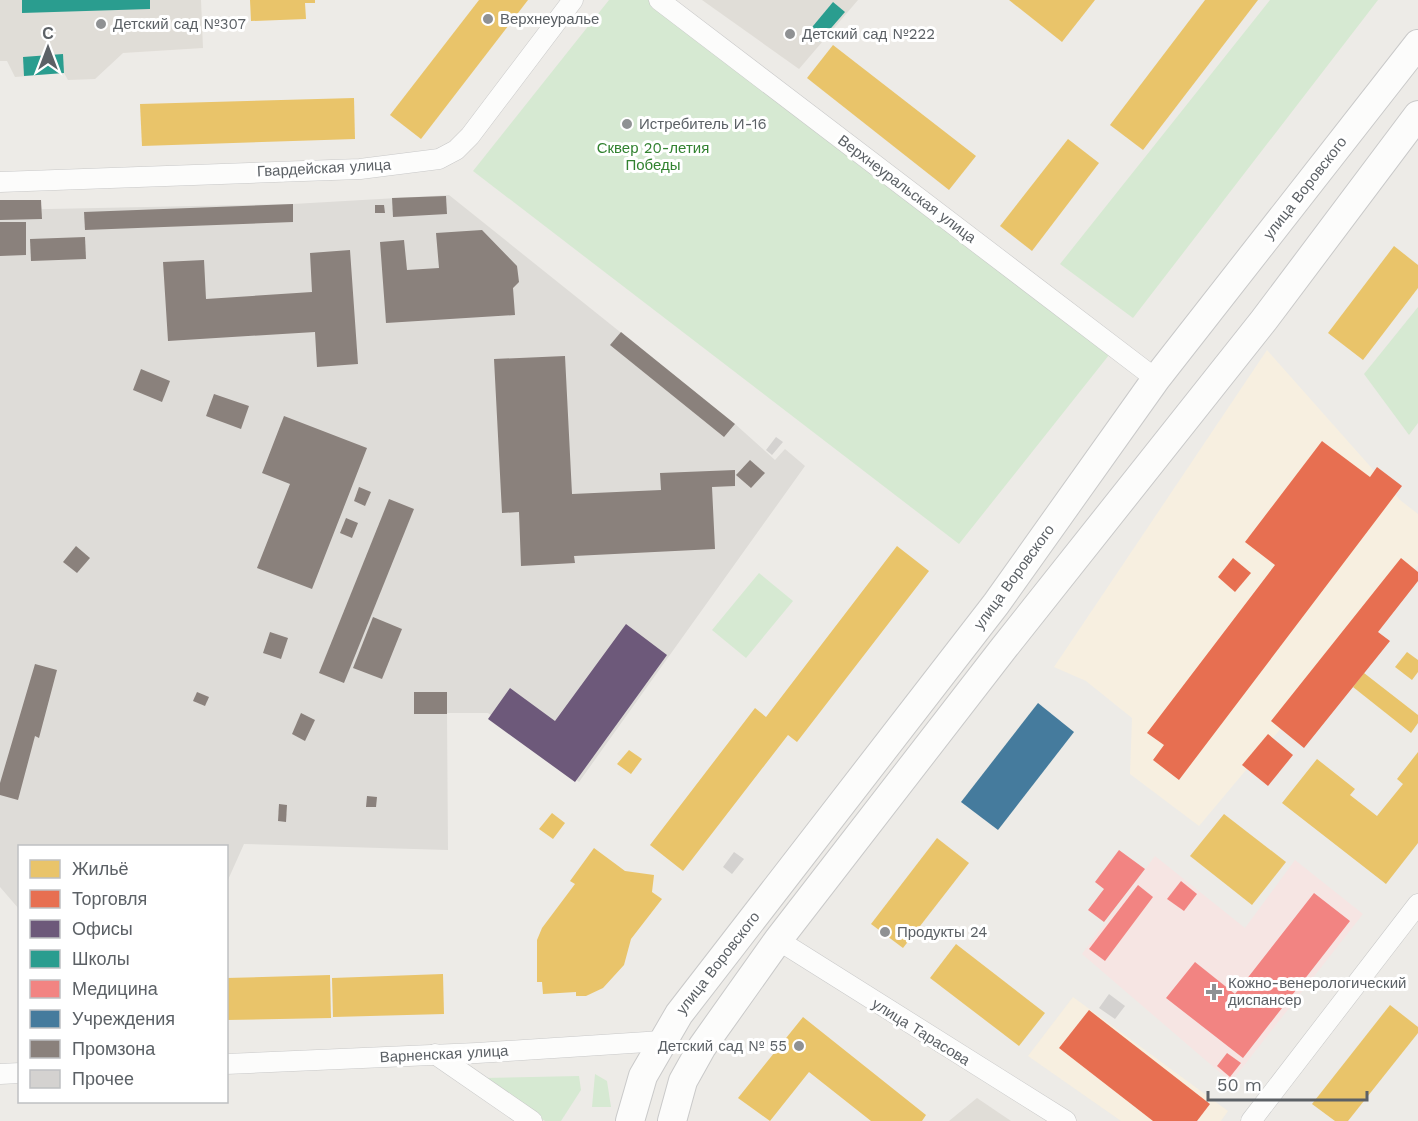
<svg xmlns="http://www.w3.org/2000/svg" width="1418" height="1121" viewBox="0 0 1418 1121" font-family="'Work Sans',sans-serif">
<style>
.commercial{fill:#f7efe0}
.industrial{fill:#dedcd8}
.education{fill:#e0ddd7}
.medical{fill:#f6e5e3}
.green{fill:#d6e9d2}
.homes{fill:#e9c46a}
.shops{fill:#e76f51}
.offices{fill:#6d597a}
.schools{fill:#2a9d8f}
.health{fill:#f28482}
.public{fill:#457b9d}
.industry{fill:#8a817c}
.building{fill:#d4d2d0}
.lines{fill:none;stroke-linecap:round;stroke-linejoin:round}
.street-casing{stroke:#c8c8c8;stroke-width:21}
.secondary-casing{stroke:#c9c9c9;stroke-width:30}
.street{stroke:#fcfcfb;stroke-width:20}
.secondary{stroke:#fcfcfb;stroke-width:28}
.poi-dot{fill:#8f9193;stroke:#fff;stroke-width:2}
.labels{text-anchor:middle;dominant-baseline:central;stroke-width:6;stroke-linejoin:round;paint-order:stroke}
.poi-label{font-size:15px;fill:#5c6166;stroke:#fff;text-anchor:start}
.park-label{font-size:15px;fill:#328230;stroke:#fff}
.street-label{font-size:15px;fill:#5c6166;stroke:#fff}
</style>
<rect width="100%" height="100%" fill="#edebe7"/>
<g class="commercial">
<polygon points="1267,350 1400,500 1418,514 1418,565 1199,826 1130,774 1132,718 1086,681 1054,667"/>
<polygon points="1073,997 1228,1111 1221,1121 1121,1121 1028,1056"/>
</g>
<polygon class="industrial" points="449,195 735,424 775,460 785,449 805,466 579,782 488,713 447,713 448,850 244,844 227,882 226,846 20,846 19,909 0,887 0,210 293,204"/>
<g class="education">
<polygon points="0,0 201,0 203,48 123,53 95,79 68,80 64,73 15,77 7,61 0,61"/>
<polygon points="702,0 858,0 799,69"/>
<polygon points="977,1098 1011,1121 949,1121"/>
</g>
<polygon class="medical" points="1155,856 1245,928 1295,860 1363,914 1231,1082 1082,954"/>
<g class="green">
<polygon points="609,0 648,0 1109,355 959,544 473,171"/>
<polygon points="1270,0 1378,0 1133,318 1060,264"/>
<polygon points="1418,307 1418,423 1409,435 1364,374"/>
<polygon points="759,573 793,601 746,658 712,630"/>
<polygon points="595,1074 607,1081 611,1107 592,1107"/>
<polygon points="579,1076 581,1090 561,1121 545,1121 483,1078"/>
</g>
<g class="homes">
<polygon points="250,0 315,0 315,3 305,3 306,19 251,21"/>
<polygon points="479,0 528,0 421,139 390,115"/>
<polygon points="1009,0 1095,0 1062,42"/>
<polygon points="1205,0 1258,0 1143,150 1110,125"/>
<polygon points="833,45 976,156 949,190 807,78"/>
<polygon points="354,98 355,139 142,146 140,104"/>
<polygon points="1068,139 1099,163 1032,251 1000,226"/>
<polygon points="1394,246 1418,265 1418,288 1363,360 1328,333"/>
<polygon points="897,546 929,571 797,742 788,735 683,871 650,845 755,708 766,717"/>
<polygon points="1407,652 1418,660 1418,672 1412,680 1395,667"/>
<polygon points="1364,673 1418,715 1418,723 1411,733 1353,687"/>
<polygon points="629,750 642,759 631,774 617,764"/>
<polygon points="1418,752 1418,843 1386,884 1282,803 1317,759 1355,789 1350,795 1377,816 1403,784 1397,779"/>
<polygon points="552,813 565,823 553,839 539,829"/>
<polygon points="1224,814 1286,862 1252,905 1190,856"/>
<polygon points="937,838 969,863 903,948 871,924"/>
<polygon points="594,848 625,871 654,875 652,892 662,899 631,939 624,965 603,988 586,996 576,996 576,992 543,994 542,982 537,982 537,940 542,928 575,884 570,881"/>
<polygon points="956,944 1045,1013 1019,1046 930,978"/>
<polygon points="443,974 444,1014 333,1017 332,978"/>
<polygon points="330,975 331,1018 226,1020 226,978"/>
<polygon points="1390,1005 1418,1027 1418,1033 1348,1121 1335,1121 1312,1104"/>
<polygon points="803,1017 926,1115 922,1121 871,1121 809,1072 770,1121 738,1098"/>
</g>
<g class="shops">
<polygon points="1322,441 1370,477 1377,467 1402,486 1179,780 1153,760 1164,745 1147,733 1275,565 1245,542"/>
<polygon points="1233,558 1251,573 1235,592 1218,577"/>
<polygon points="1401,558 1418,572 1418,581 1378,632 1390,641 1304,748 1271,721"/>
<polygon points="1268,734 1293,755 1268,786 1242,765"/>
<polygon points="1089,1010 1210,1104 1197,1121 1153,1121 1059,1048"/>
</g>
<polygon class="offices" points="626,624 667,655 575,782 488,719 510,688 555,721"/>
<g class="schools">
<polygon points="22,0 150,0 150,9 22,13"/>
<polygon points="833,2 845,12 819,42 808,32"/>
<polygon points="63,54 64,73 24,76 23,57"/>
</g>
<g class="health">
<polygon points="1119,850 1145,869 1104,922 1088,910 1104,889 1095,882"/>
<polygon points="1181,881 1197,894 1184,911 1167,899"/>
<polygon points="1138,885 1153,897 1105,961 1089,949"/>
<polygon points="1314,893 1350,921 1243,1058 1166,998 1195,962 1235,994"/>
<polygon points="1227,1053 1241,1063 1230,1077 1217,1066"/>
</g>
<polygon class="public" points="1038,703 1074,732 998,830 961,802"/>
<g class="industry">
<polygon points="446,196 447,214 393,217 392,198"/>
<polygon points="0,200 41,200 42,219 0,220"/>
<polygon points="293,204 293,222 85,230 84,212"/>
<polygon points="375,205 384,205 385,213 375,213"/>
<polygon points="0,222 26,222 26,255 0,256"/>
<polygon points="482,230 517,266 519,282 513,288 515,315 386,323 380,242 404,240 407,270 439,268 436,233"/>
<polygon points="85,237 86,259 31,261 30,239"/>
<polygon points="350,250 358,364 317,367 315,332 168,341 163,262 204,260 206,299 312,292 310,253"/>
<polygon points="621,332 735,424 724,437 610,345"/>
<polygon points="565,356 572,494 661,490 660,473 735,470 735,486 712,487 715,549 574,556 575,563 521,566 519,512 502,513 494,359"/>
<polygon points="141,369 170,381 162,402 133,390"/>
<polygon points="214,394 249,406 241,429 206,416"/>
<polygon points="284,416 367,448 312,589 257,568 290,484 262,473"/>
<polygon points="750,460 765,473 751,488 736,475"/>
<polygon points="359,487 371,492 365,506 354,501"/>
<polygon points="389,499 414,509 344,683 319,673"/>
<polygon points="346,518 358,523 352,538 340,533"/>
<polygon points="76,546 90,558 77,573 63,562"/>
<polygon points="373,617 402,629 382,679 353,668"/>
<polygon points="270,632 288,638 281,659 263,653"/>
<polygon points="35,664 57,670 39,738 35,736 18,800 0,795 0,783"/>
<polygon points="197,692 209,697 205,706 193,701"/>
<rect x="414" y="692" width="33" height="22"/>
<polygon points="301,713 315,720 305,741 292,734"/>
<polygon points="367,796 377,797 376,807 366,807"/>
<polygon points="279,804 287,805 286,822 278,821"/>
</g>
<g class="building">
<polygon points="776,437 783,442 772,455 766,450"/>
<polygon points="734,852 744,859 732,874 723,867"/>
<polygon points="1109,994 1125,1006 1115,1019 1099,1008"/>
</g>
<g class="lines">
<defs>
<g id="street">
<polyline points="659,0 1156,379"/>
<polyline points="0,182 360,169 439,159 456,150 470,136 573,0"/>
<polyline points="778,940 1066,1121"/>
<polyline points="435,1054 532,1121"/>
<polyline points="226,1064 477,1053 662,1041"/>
<polyline points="0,1074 20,1073"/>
<polyline points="1251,1121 1418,904"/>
</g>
<g id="secondary">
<polyline points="630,1121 643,1076 679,1014 996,604 1156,379 1418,44"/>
<polyline points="672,1121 683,1081 702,1047 778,940 1003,649 1264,320 1418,115"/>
</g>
</defs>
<use href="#street" class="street-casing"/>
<use href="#secondary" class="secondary-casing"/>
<use href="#street" class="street"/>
<use href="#secondary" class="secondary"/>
</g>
<g class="poi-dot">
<circle cx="488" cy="19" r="6"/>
<circle cx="101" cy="24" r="6"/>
<circle cx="790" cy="34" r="6"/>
<circle cx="627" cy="124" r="6"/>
<circle cx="885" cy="932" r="6"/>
<path d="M1211 983h6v6h6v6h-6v6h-6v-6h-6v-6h6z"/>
<circle cx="799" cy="1046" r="6"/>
</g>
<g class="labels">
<g class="poi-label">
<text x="500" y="19">Верхнеуралье</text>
<text x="113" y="24">Детский сад №307</text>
<text x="802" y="34">Детский сад №222</text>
<text x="639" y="124">Истребитель И-16</text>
<text x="897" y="932">Продукты 24</text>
<text x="1228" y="983">Кожно-венерологический<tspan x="1228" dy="17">диспансер</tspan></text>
<text x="787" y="1046" text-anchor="end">Детский сад № 55</text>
</g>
<g class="park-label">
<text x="653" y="148">Сквер 20-летия<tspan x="653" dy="17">Победы</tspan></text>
</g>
<g class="street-label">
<text transform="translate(324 168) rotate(-3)">Гвардейская улица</text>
<text transform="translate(1305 188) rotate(-52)">улица Воровского</text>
<text transform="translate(907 189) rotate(37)">Верхнеуральская улица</text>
<text transform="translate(1014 577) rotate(-54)">улица Воровского</text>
<text transform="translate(718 963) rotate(-52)">улица Воровского</text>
<text transform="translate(921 1032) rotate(32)">улица Тарасова</text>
<text transform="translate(444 1054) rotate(-3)">Варненская улица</text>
</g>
</g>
<rect x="18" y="845" width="210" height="258" fill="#ffffff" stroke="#bec0c2" stroke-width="1.5"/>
<rect x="30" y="860" width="30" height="18" fill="#e9c46a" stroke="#bec0c2" stroke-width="1.5"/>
<text x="72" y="875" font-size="18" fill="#5c6166">Жильё</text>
<rect x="30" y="890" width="30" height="18" fill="#e76f51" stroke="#bec0c2" stroke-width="1.5"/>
<text x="72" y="905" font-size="18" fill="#5c6166">Торговля</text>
<rect x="30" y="920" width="30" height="18" fill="#6d597a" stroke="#bec0c2" stroke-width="1.5"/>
<text x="72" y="935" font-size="18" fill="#5c6166">Офисы</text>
<rect x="30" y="950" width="30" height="18" fill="#2a9d8f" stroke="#bec0c2" stroke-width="1.5"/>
<text x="72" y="965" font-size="18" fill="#5c6166">Школы</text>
<rect x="30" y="980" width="30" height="18" fill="#f28482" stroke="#bec0c2" stroke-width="1.5"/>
<text x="72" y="995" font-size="18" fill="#5c6166">Медицина</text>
<rect x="30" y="1010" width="30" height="18" fill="#457b9d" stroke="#bec0c2" stroke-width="1.5"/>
<text x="72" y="1025" font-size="18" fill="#5c6166">Учреждения</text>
<rect x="30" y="1040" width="30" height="18" fill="#8a817c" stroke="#bec0c2" stroke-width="1.5"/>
<text x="72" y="1055" font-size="18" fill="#5c6166">Промзона</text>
<rect x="30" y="1070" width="30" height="18" fill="#d4d2d0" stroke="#bec0c2" stroke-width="1.5"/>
<text x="72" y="1085" font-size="18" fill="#5c6166">Прочее</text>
<g transform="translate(48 48)" stroke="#ffffff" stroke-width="4.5" paint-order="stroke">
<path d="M0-4.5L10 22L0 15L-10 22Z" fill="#5c6166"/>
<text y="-9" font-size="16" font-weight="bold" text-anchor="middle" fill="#5c6166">С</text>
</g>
<path d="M1208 1091v9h159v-9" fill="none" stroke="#5c6166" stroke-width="3"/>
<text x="1217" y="1091" font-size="18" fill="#5c6166" stroke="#ffffff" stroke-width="4.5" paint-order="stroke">50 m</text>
</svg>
